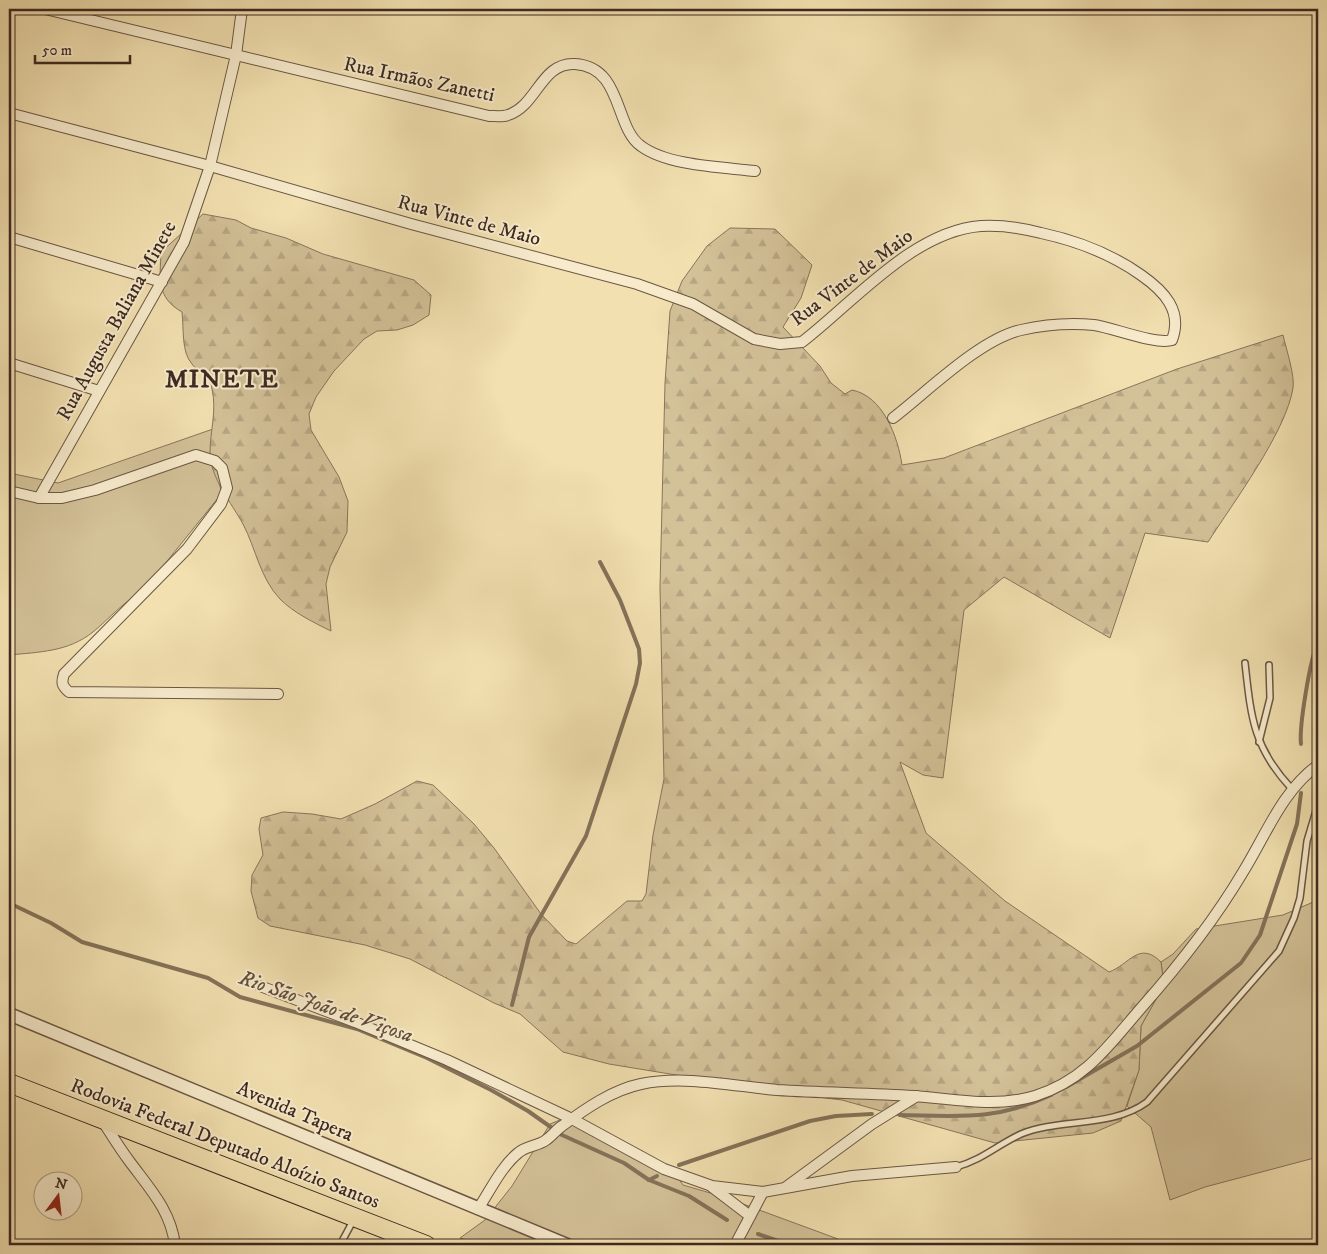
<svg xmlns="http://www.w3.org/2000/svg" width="1327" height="1254" viewBox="0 0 1327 1254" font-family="'IM FELL DW Pica',serif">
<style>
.green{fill:#d3c198;stroke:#88755c}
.forest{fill:url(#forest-firs);stroke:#88755c}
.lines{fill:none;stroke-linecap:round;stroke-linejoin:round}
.stream{stroke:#847259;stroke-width:4}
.service-casing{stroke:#6a5744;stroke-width:8}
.minor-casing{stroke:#6a5744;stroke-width:12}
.tertiary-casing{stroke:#6a5744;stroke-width:15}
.trunk-casing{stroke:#3c2920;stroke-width:20}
.service{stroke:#f7ebcc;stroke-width:5}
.minor{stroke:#f7ebcc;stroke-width:10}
.tertiary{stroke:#f7ebcc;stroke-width:12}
.trunk{stroke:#f2e0b0;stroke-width:18}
.labels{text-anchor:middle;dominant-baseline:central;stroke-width:4;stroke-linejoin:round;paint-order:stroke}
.street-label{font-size:20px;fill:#3c2920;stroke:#f7ebcc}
.water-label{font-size:21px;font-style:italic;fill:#604d3c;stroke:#f7ebcc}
.district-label{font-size:25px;font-weight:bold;letter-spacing:1px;fill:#3c2920;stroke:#f7ebcc}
</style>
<defs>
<pattern id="forest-firs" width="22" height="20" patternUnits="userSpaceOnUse" patternTransform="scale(1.25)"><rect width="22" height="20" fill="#d3c198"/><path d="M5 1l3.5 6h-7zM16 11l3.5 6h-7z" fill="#b6a683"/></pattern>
</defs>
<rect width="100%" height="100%" fill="#f2e0b0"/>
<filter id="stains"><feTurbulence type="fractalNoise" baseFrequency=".004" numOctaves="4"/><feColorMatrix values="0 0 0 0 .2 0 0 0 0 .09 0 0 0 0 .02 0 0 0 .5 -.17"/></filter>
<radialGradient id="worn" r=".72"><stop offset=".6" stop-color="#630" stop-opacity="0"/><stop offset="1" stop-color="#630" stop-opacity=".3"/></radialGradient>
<g class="green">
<path d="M213,429L210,454L222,493L143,591C124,601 110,618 93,632C68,652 39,652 9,655V473L58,483Z"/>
<polygon points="1318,900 1318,1157 1205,1187 1170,1200 1151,1127 1127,1106 1139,1070 1141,1026 1164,985 1161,962 1173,954 1196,929 1283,915"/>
<polygon points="565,1118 672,1169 683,1185 724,1197 838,1239 834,1245 479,1245 460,1238 485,1220 512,1186 550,1124"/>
</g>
<g class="forest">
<path d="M203,214L236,220L251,228L286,238L323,254L414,280L431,295L429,315L413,325L397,330L377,331L364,339L334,371L316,397L309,414L311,430L339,477L348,501L347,532L330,567L326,584L331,631C313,622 294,613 280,599C260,578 256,549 243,524C232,504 210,477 210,453C210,431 217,411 212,389C209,371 200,375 192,364C181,352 184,328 182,312C156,297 160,279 161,252Z"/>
<path d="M730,228L775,229L812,265L801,298L783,327L820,366L831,383L845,394L852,390C883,396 898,437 902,465L944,458L1177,369L1283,335C1286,348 1295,376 1293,388C1286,432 1233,503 1208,542L1145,533L1110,638L1004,577L964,610L943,778L923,775L900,762L926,833L1005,901L1109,972C1129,965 1139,940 1161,962L1164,985L1141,1026L1139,1070L1121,1121L1093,1133L995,1143L842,1100L792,1094L609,1064L563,1052L520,1014L494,1003L410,959L365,945L270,926L258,918L251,891L252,875L263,855L259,829L261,818L283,812L312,814L341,819L375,804L417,781L433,785L474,824L494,848L541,914L567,941L576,944L627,901H642L646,894L653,835L664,779L660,587L665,383L670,311L682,281L707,246Z"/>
</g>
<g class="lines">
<g class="stream">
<path d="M1301,744C1299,727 1310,658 1318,643"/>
<polyline points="9,903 51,923 82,942 208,978 240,997 357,1029 427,1058 491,1090 528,1111 562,1135 624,1163 649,1180 689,1196 727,1220"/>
<polyline points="512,1005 529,937 586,836 636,684 640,663 639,649 620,600 600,562"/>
<polyline points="1066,1087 1137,1046 1241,963 1260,935 1297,824 1301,793"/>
<path d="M900,1115C959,1116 996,1121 1051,1095"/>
<polyline points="679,1165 810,1121 836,1116 872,1114"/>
<polyline points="649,1180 657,1176"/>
<polyline points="758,1234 790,1245"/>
</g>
<defs>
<g id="service">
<path d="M1245,663C1251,717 1253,747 1291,788"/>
<polyline points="1259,742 1270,698 1269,665"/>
<path d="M956,1167C982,1160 997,1145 1021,1134C1060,1118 1112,1128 1147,1102L1279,951L1294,918L1300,898L1307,841L1318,804"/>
<polyline points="340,1245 354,1219"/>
</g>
<g id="minor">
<path d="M45,9L489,116C495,116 503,117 508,115C537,106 541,62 575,64C623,67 614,127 641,146C668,166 722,167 755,171"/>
<path d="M9,113L210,166L411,224L637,284L693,304L754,339L780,344L802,342C853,303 913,231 981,226C1001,225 1022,228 1041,233C1078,241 1110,253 1141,275C1164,291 1183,311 1172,340C1156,345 1114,328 1094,325C1071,323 1043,325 1021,330C980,339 927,392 893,418"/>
<polyline points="9,237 162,282"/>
<polyline points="9,363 99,391"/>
<path d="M9,491L39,498H62L95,490L196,455L215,461L222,468L227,488L221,504L187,549L64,674C61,683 62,686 69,692L278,694"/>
<polyline points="39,498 184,242 210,166 236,55 242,9"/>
<polyline points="260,986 355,1022 447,1060 572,1119 664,1169 712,1186 763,1192 852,1176 956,1167"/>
<path d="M102,1120C111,1134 120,1149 130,1162C150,1189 171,1211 175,1245"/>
<polyline points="712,1187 750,1216"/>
<polyline points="786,1187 872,1124 917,1096"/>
<path d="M478,1209C490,1191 501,1167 518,1153C526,1146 538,1146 546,1140C552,1136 556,1130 562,1126C585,1109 612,1090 641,1084C684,1075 733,1086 777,1090C823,1093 869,1093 914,1096C955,1099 995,1108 1035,1096C1086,1080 1109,1045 1142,1007C1180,964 1214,921 1243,872C1266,835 1282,791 1318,765"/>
<polyline points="735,1245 763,1192"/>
</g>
<polyline id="tertiary" points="9,1014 567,1245"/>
<polyline id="trunk" points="9,1083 426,1245"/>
</defs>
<use href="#service" class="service-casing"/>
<use href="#minor" class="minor-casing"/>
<use href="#tertiary" class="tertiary-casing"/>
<use href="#trunk" class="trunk-casing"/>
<use href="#service" class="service"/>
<use href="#minor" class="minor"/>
<use href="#tertiary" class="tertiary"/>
<use href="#trunk" class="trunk"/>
</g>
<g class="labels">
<g class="street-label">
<text transform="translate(419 80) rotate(12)">Rua Irmãos Zanetti</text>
<text transform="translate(469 221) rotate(15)">Rua Vinte de Maio</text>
<text transform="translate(852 278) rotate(-37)">Rua Vinte de Maio</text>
<text transform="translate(117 321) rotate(-61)">Rua Augusta Baliana Minete</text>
<text transform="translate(295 1112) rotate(23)">Avenida Tapera</text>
<text transform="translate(225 1144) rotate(21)">Rodovia Federal Deputado Aloízio Santos</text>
</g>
<g class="water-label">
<text transform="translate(326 1007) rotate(19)">Rio São João de Viçosa</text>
</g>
<g class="district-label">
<text x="222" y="379">MINETE</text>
</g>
</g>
<rect width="1327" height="1254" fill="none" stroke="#f2e0b0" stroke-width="30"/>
<rect x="10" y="10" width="1307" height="1234" fill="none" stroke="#3c2920" stroke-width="2.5"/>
<rect x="15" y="15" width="1297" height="1224" fill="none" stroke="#3c2920"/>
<g transform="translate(58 1196) rotate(15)"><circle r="24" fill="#f7ebcc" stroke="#ac9d87"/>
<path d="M0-4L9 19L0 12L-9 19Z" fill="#8f2418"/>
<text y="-8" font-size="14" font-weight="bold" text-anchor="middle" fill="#3c2920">N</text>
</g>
<path d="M35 55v8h95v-8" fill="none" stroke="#3c2920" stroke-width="2.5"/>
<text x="42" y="55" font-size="15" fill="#3c2920" stroke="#f7ebcc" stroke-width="4" paint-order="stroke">50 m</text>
<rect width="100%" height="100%" filter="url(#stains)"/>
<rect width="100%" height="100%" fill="url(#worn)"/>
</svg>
